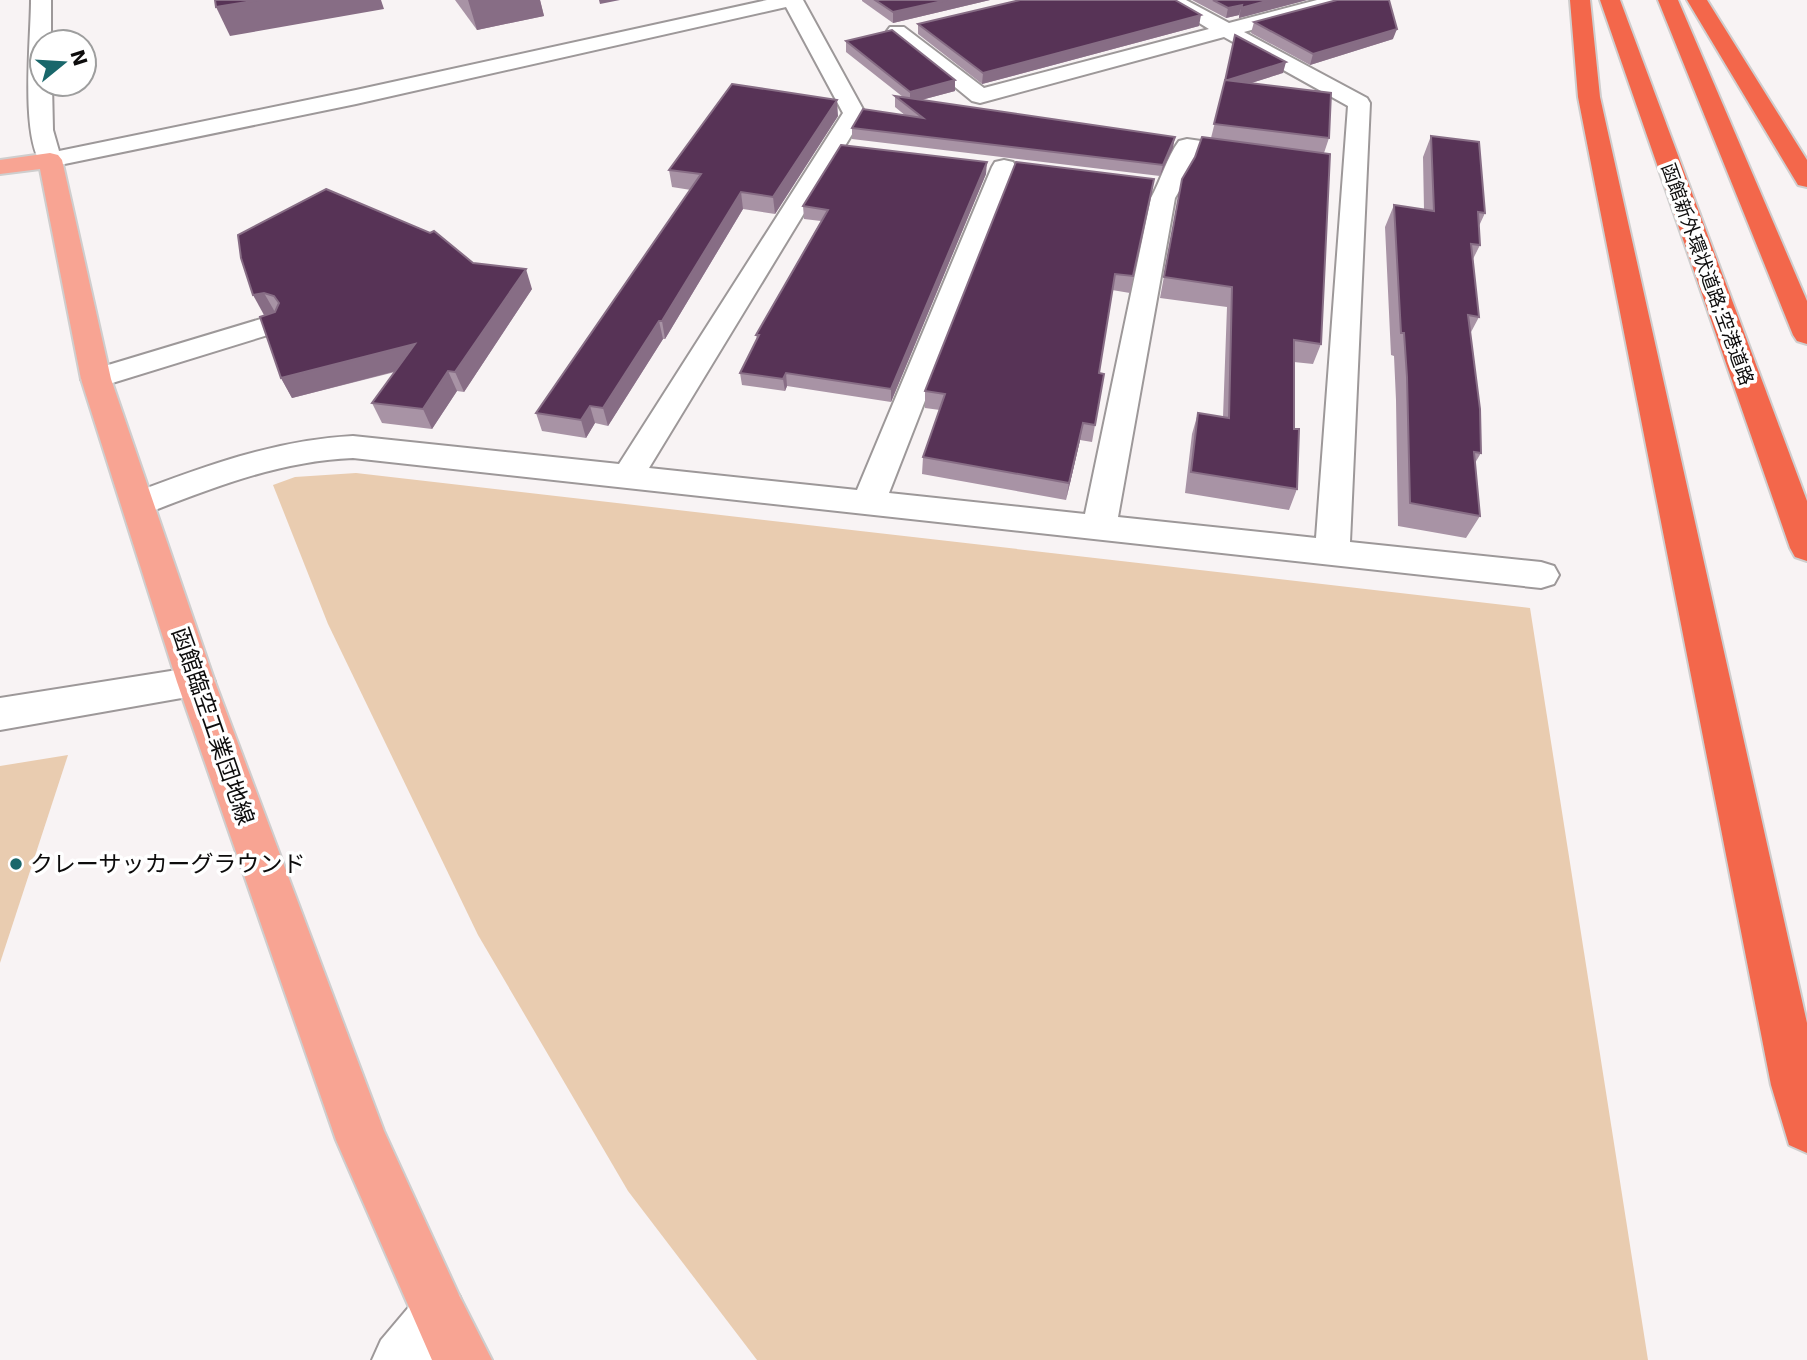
<svg xmlns="http://www.w3.org/2000/svg" width="1807" height="1360" viewBox="0 0 1807 1360" font-family="'DejaVu Sans','Noto Sans JP',sans-serif">
<style>
.green{fill:#e9ccb0}
.lines{fill:none;stroke-linecap:round;stroke-linejoin:round}
.minor-casing{stroke:#9d9899;stroke-width:4}
.major-casing{stroke:#cfcece;stroke-width:4}
.highway-casing{stroke:#cfcece;stroke-width:4}
.minor{fill:#fff;fill-rule:evenodd}
.major{fill:#f8a493;fill-rule:evenodd}
.highway{fill:#f3674b;fill-rule:evenodd}
.wall{fill:#a893a5}
.shaded-wall{fill:#876d85}
.building{fill:#573356;stroke:#876d85;stroke-width:2}
.poi-dot{fill:#19676b;stroke:#fff;stroke-width:2.5}
.labels{text-anchor:middle;dominant-baseline:central;stroke-width:7;stroke-linejoin:round;paint-order:stroke}
.far-street-label{font-size:19px;fill:#0d0c0c;stroke:#fff}
.street-label{font-size:23px;fill:#0d0c0c;stroke:#fff}
.poi-label{font-size:23px;fill:#0d0c0c;stroke:#fff;text-anchor:start}
</style>
<rect width="100%" height="100%" fill="#f8f3f4"/>
<g class="green">
<polygon points="356,473 1530,608 1648,1360 757,1360 628,1191 478,935 328,624 273,485 295,477"/>
<polygon points="68,755 0,963 0,766"/>
</g>
<g class="lines">
<defs>
<g id="minor">
<path d="M31,0H51V42H42V84H52L53,130L59,151L356,90L767,0H803L865,113L649,468L857,490L992,167L995,162L1004,160L1013,162L1016,167L889,493L1085,514L1151,198C1161,180 1167,157 1179,141L1187,139L1258,149L1262,154L1258,159L1250,161L1196,154L1188,176L1175,198L1118,517L1316,538L1348,106L1224,37L980,103L972,101L887,31L890,27H904L984,88L1209,29L1162,0H1186L1229,23L1317,0H1349L1346,4L1244,32L1367,98L1370,103L1350,542L1541,562L1554,566L1559,575L1554,584L1541,588L353,458C281,461 217,486 150,512L138,516L126,512L121,504L126,496C200,468 273,440 353,436L619,464L843,113L786,7L356,104L50,167L42,165C20,135 31,39 31,0Z"/>
<polygon points="274,315 284,318 288,324 284,330 96,388 85,386 81,379 85,372"/>
<polygon points="196,667 210,671 215,682 210,693 0,730 0,698"/>
<polygon points="439,1287 459,1295 467,1315 459,1335 438,1360 372,1360 381,1340 419,1295"/>
</g>
<polygon id="major" points="50,153 58,155 62,160 111,379 215,682 384,1131 459,1295 492,1360 432,1360 336,1140 177,682 81,379 40,169 0,174 0,160"/>
<g id="highway">
<polygon points="1570,0 1590,0 1600,97 1807,1023 1807,1153 1789,1145 1771,1085 1578,97"/>
<polygon points="1600,0 1620,0 1807,501 1807,561 1795,557 1790,548"/>
<polygon points="1658,0 1678,0 1807,301 1807,344 1797,341 1793,335"/>
<polygon points="1687,0 1707,0 1807,160 1807,187 1798,185"/>
</g>
</defs>
<use href="#minor" class="minor-casing"/>
<use href="#major" class="major-casing"/>
<use href="#highway" class="highway-casing"/>
<use href="#minor" class="minor"/>
<use href="#major" class="major"/>
<use href="#highway" class="highway"/>
</g>
<g class="wall">
<polygon points="455,0 540,0 544,16 477,30"/>
<polygon points="862,0 990,0 893,23 862,1"/>
<polygon points="1192,0 1307,0 1239,18 1239,15 1226,18"/>
<polygon points="1254,22 1393,39 1310,65 1251,33"/>
<polygon points="918,24 1199,26 982,84 918,34"/>
<polygon points="846,41 955,91 921,100 1173,148 1160,176 852,139 852,128 906,116 895,107 895,96 903,97 846,52"/>
<polygon points="1283,73 1251,83 1329,138 1324,153 1321,344 1313,364 1294,362 1294,429 1297,489 1289,510 1185,493 1192,434 1198,413 1223,417 1227,307 1160,298 1182,179 1211,138 1224,86"/>
<polygon points="838,116 775,214 743,209 665,339 663,339 608,426 595,423 586,438 542,431 536,413 691,190 672,187 669,170"/>
<polygon points="1431,136 1485,213 1479,226 1480,245 1473,259 1479,317 1470,334 1481,453 1475,463 1480,516 1466,538 1398,526 1396,400 1394,356 1391,355 1385,227 1394,205 1424,210 1423,157"/>
<polygon points="986,174 891,402 787,386 785,391 742,385 740,373 757,339 756,335 821,221 804,219 803,206"/>
<polygon points="1154,179 1130,293 1112,290 1099,373 1104,374 1092,442 1080,440 1066,500 922,474 923,457 940,410 925,408 925,391"/>
<polygon points="241,258 473,263 532,289 464,392 457,391 432,429 382,423 372,403 395,372 292,398 281,378 266,315"/>
</g>
<g class="shaded-wall">
<polygon points="259,0 381,0 384,9 230,36 216,7"/>
<polygon points="468,0 540,0 544,16 477,30"/>
<polygon points="599,0 620,0 600,4"/>
<polygon points="947,0 990,0 893,23 893,12"/>
<polygon points="1270,0 1307,0 1239,18 1241,8"/>
<polygon points="1242,5 1239,15 1226,18 1228,8"/>
<polygon points="1201,15 1199,26 982,84 983,73"/>
<polygon points="1397,29 1393,39 1310,65 1313,54"/>
<polygon points="1286,62 1283,73 1223,92 1225,81"/>
<polygon points="955,80 955,91 910,103 910,92"/>
<polygon points="837,100 838,116 775,214 773,197"/>
<polygon points="1175,137 1173,148 1160,176 1163,165"/>
<polygon points="987,162 986,174 891,402 891,389"/>
<polygon points="741,192 743,209 665,339 662,321"/>
<polygon points="526,269 532,289 464,392 455,372"/>
<polygon points="264,293 275,312 264,315 253,295"/>
<polygon points="659,321 663,339 608,426 603,408"/>
<polygon points="415,344 423,364 292,398 281,378"/>
<polygon points="448,371 457,391 432,429 423,409"/>
<polygon points="786,373 787,386 785,391 783,379"/>
<polygon points="590,406 595,423 586,438 581,420"/>
<polygon points="1083,423 1080,440 1066,500 1069,483"/>
</g>
<g class="building">
<polygon points="215,0 259,0 216,7"/>
<polygon points="875,0 947,0 893,12"/>
<polygon points="1020,0 1175,0 1201,15 983,73 918,24"/>
<polygon points="1213,0 1270,0 1241,8 1242,5 1228,8"/>
<polygon points="1337,0 1389,0 1397,29 1313,54 1254,22"/>
<polygon points="892,30 955,80 910,92 846,41"/>
<polygon points="1235,35 1286,62 1228,80 1225,80 1225,81"/>
<polygon points="1225,80 1331,93 1329,138 1214,124"/>
<polygon points="732,84 837,100 773,197 741,192 662,321 659,321 603,408 590,406 581,420 536,413 701,174 669,170"/>
<polygon points="895,96 1175,137 1163,165 852,128 863,109 923,118"/>
<polygon points="1431,136 1479,142 1485,213 1478,212 1480,245 1471,244 1479,317 1468,315 1480,409 1481,453 1474,452 1480,516 1410,503 1407,377 1404,333 1401,333 1394,205 1434,211"/>
<polygon points="1202,137 1330,154 1321,344 1294,340 1294,429 1299,429 1297,489 1191,472 1198,413 1229,418 1232,287 1164,277 1182,179 1195,157"/>
<polygon points="841,145 987,162 891,389 786,373 783,379 740,373 759,335 756,335 828,210 803,206"/>
<polygon points="1016,162 1154,179 1133,276 1115,274 1099,373 1104,374 1095,425 1083,423 1069,483 923,457 945,394 925,391"/>
<polygon points="326,189 430,233 434,231 473,263 526,269 455,372 448,371 423,409 372,403 415,344 281,378 260,317 275,312 279,303 274,296 264,293 253,295 241,258 238,235"/>
</g>
<circle class="poi-dot" cx="16" cy="864" r="7"/>
<g class="labels">
<g class="far-street-label">
<text transform="translate(1708 274) rotate(70)">函館新外環状道路;空港道路</text>
</g>
<g class="street-label">
<text transform="translate(213 726) rotate(71)">函館臨空工業団地線</text>
</g>
<g class="poi-label">
<text x="30" y="864">クレーサッカーグラウンド</text>
</g>
</g>
<g transform="translate(63 63) rotate(72)"><circle r="33" fill="#ffffff" stroke="#9e9e9e" stroke-width="2"/>
<path d="M0-5L12 26L0 18L-12 26Z" fill="#19676b"/>
<text y="-10" font-size="19" font-weight="bold" text-anchor="middle" fill="#0d0c0c">N</text>
</g>
</svg>
